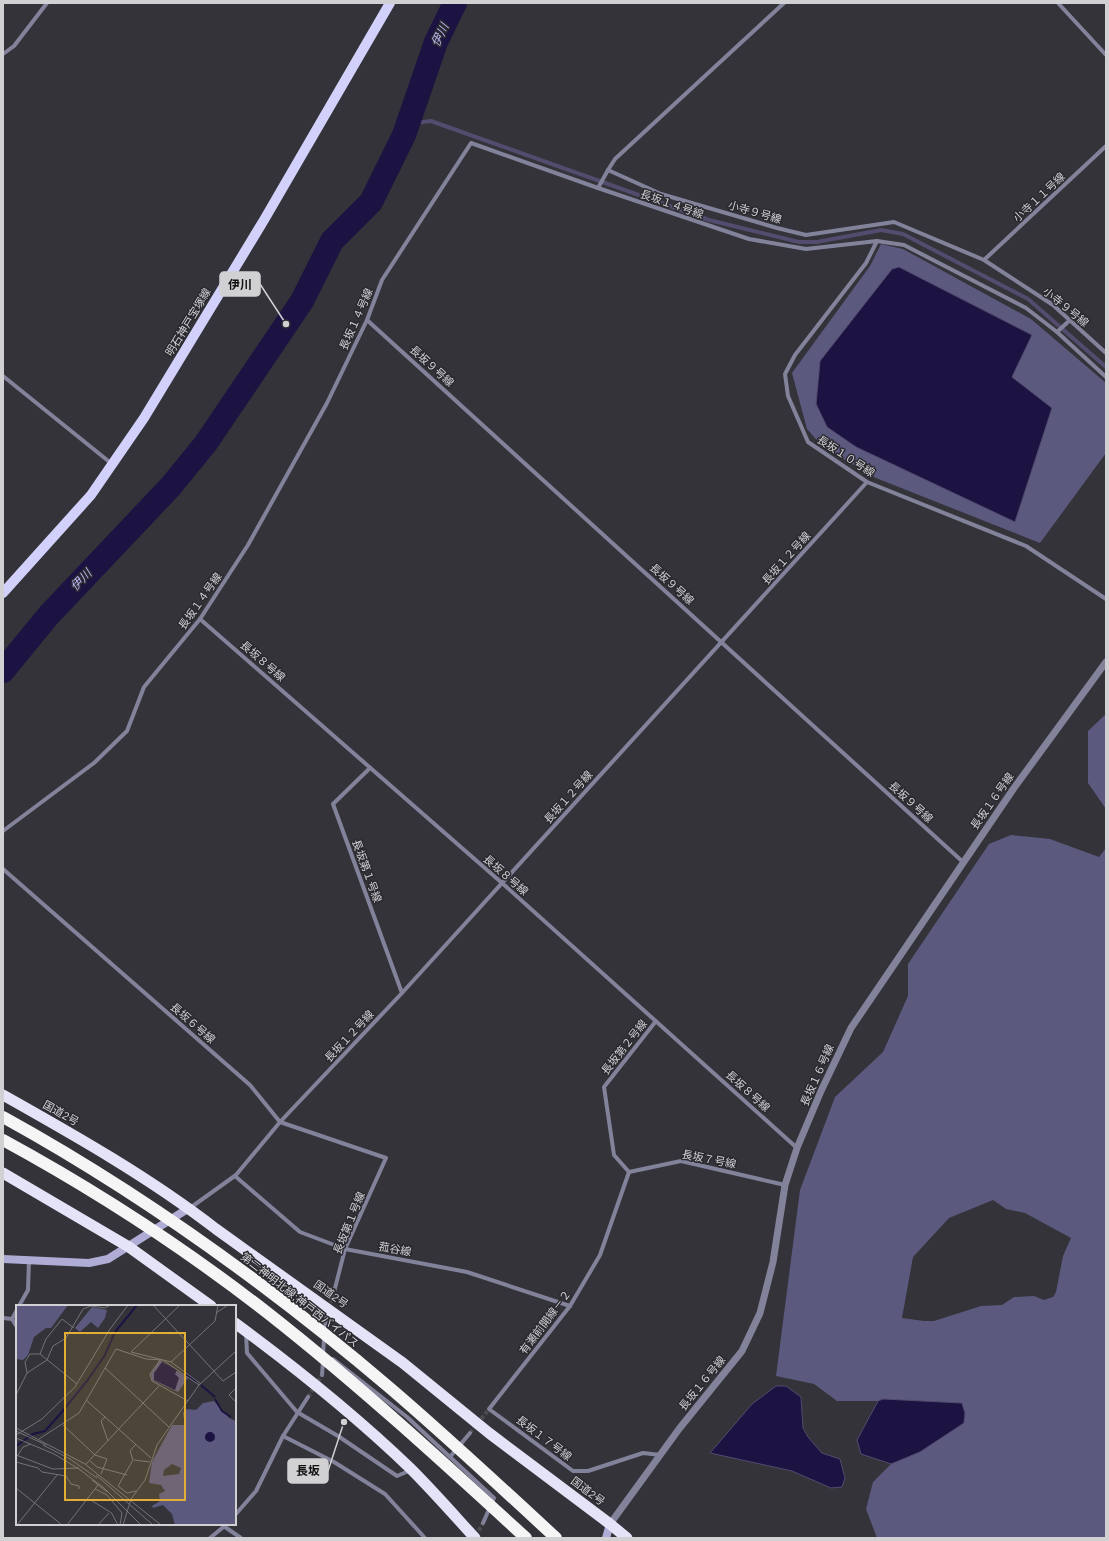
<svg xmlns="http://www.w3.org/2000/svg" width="1109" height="1541" viewBox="0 0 1109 1541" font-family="Arial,'Noto Sans JP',sans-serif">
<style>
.green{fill:#5c597f;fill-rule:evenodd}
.water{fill:#1d1343;stroke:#534c6e}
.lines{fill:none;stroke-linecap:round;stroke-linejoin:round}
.stream{stroke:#534c6e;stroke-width:4}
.river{stroke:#1d1343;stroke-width:24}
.minor-tunnel{stroke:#4b4b50;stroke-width:4;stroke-dasharray:4 2;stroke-linecap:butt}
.minor{stroke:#83829b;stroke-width:4}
.tertiary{stroke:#83829b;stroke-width:7}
.secondary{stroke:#afadd6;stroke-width:8}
.primary{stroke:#d2d1fb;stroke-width:10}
.trunk{stroke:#e4e3f8;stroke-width:11}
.motorway-bridge{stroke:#f5f5f5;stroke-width:12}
.labels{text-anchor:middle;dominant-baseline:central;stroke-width:3;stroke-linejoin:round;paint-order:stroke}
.street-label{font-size:11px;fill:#d1d1d4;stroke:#2a292f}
.water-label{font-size:12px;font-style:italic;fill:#bbb7f9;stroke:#2a292f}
.inset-river{fill:none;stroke:#1d1343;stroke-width:2}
.inset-road{fill:none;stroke:#727277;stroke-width:1}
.view{fill:#e3ae35;fill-opacity:0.15;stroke:#e3ae35;stroke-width:2}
.inset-edge{fill:none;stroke:#d1d1d4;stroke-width:2}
.leader{fill:none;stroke:#d1d1d4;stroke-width:1.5}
.callout-dot{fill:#d1d1d4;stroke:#2a292f;stroke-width:1.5}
.callout{fill:#d1d1d4;stroke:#d1d1d4;stroke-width:1.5}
.callout-label{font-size:12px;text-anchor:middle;font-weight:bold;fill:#111}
</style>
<rect width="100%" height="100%" fill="#333339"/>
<g class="green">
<path d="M881,244L903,249L1031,319L1106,383V453L1040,543L876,478L823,447L807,429L792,373L870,266ZM899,267L1032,335L1012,377L820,361L892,269Z"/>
<polygon points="1106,714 1106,809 1088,783 1088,731"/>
<path d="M1011,835L1050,839L1099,857L1106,848V1538H877L866,1509L873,1482L891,1464L920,1452L962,1404L883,1399L878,1401H837L814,1384L776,1376L800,1190L835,1097L883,1052L908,996V964L989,844ZM993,1200L1006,1209L1025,1213L1071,1238L1063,1256L1056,1292L1053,1297L1044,1300L1034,1296L1014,1297L1002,1305L981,1306L934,1321H924L902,1318L913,1257L949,1218Z"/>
</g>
<g class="water">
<polygon points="899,267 1032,335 1012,377 1052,408 1015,522 856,447 827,427 816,404 820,361 892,269"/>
<polygon points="776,1386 786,1386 801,1397 803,1428 808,1437 822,1453 840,1459 845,1478 842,1487 831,1488 792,1471 710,1453 752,1404"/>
<polygon points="883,1399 962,1403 965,1413 964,1423 920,1452 891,1464 861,1454 857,1440 878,1401"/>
</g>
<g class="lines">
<polyline class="stream" points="404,135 415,123 431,121 709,220 799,242 817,242 881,230 903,234 1028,299 1106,367"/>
<polyline class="river" points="3,671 48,616 171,486 206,443 302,301 332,241 371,202 404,135 436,42 455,3"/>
<g class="minor-tunnel">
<polyline points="329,1308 333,1296"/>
<polyline points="308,1397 322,1375"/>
<polyline points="470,1433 489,1409"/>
<polyline points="476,1536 483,1523"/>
</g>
<g class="minor">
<polyline points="784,3 615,159 608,170 661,194 777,228 806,235 894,222 984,260 1053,305 1106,353"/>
<polyline points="1058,3 1106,55"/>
<polyline points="3,54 14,46 47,3"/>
<polyline points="598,188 608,170"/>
<polyline points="877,241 866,263 795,355 785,374 788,396 808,442 867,482 1026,546 1106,599"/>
<polyline points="984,260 1106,146"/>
<polyline points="367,320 963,862"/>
<polyline points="1057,332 1070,320"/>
<polyline points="3,376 112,464"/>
<polyline points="200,619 502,883 797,1148"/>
<polyline points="370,768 333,804 402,993"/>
<polyline points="3,831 94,763 127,731 144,687 200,619 248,545 327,403 367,320 382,280 471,143 598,188 749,239 806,249 877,241 904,245 1026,308 1057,332 1106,377"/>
<polyline points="3,869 250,1085 280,1122 386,1158 345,1249 333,1296"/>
<polyline points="629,1172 600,1255 570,1306 489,1409 573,1471 588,1471 643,1453 661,1455"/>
<polyline points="629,1172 614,1155 604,1087 656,1021"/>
<polyline points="629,1172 681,1161 785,1185"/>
<polyline points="235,1176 300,1232 345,1249 467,1272 570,1306"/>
<polyline points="190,1208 236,1175 280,1122 402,993 867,482"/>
<polyline points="19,1306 28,1290 29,1260"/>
<polyline points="3,1318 12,1319 17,1327"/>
<polyline points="12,1319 17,1310"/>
<polyline points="325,1331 326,1318"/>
<polyline points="246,1333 247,1353 297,1412 338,1436 397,1476 411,1470"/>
<polyline points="323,1355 324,1338"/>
<polyline points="333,1359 407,1417 494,1498 483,1523"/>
<polyline points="322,1375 323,1362"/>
<polyline points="283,1436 334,1462 385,1494 425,1538"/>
<polyline points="450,1457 470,1433"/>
<polyline points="235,1515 256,1491 283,1436 308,1397"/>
<polyline points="225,1527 241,1538"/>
<polyline points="210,1538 227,1524"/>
</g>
<polyline class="tertiary" points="610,1524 679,1429 742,1351 760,1313 773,1262 785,1185 797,1148 821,1091 851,1028 1014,788 1106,662"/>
<g class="secondary">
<polyline points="3,1259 89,1263 108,1259 189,1208"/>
<polyline points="606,1538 610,1524"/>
</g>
<polyline class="primary" points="3,593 91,495 144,418 264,220 390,3"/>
<g class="trunk">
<path d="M3,1095C76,1136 150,1178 216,1229L403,1363L489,1433L610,1524L627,1538"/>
<polyline points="3,1173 129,1247 211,1306"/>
<path d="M235,1323C296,1368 356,1416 411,1469C433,1491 454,1515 475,1538"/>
</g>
<g class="motorway-bridge">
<path d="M3,1117C141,1193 270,1286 390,1388C446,1436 501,1487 556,1538"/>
<path d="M3,1140C95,1190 187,1250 269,1314C358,1384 442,1461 526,1538"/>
</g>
</g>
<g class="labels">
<g class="street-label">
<text transform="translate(1039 197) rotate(-43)">小寺１１号線</text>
<text transform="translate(672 204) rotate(19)">長坂１４号線</text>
<text transform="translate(755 212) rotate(16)">小寺９号線</text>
<text transform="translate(1066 307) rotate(39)">小寺９号線</text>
<text transform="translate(356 319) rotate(-66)">長坂１４号線</text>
<text transform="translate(188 322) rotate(-59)">明石神戸宝塚線</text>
<text transform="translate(432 366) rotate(42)">長坂９号線</text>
<text transform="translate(846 456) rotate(33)">長坂１０号線</text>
<text transform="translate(786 558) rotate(-48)">長坂１２号線</text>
<text transform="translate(672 584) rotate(42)">長坂９号線</text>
<text transform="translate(200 601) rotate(-55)">長坂１４号線</text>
<text transform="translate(263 661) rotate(41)">長坂８号線</text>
<text transform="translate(568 797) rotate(-48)">長坂１２号線</text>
<text transform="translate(992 801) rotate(-55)">長坂１６号線</text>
<text transform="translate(911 802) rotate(42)">長坂９号線</text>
<text transform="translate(367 871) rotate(70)">長坂第１号線</text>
<text transform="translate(506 875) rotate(41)">長坂８号線</text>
<text transform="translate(193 1023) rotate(41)">長坂６号線</text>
<text transform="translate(349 1036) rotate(-47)">長坂１２号線</text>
<text transform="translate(624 1047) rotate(-52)">長坂第２号線</text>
<text transform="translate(817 1075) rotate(-66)">長坂１６号線</text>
<text transform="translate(748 1091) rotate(42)">長坂８号線</text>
<text transform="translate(61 1113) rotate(29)">国道2号</text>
<text transform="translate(709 1159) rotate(11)">長坂７号線</text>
<text transform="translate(349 1223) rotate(-68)">長坂第１号線</text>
<text transform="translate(395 1249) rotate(10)">菰谷線</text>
<text transform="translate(331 1294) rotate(35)">国道2号</text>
<text transform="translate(300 1300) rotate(38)">第二神明北線;神戸西バイパス</text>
<text transform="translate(545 1322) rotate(-53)">有瀬前開線－２</text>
<text transform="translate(702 1383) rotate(-51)">長坂１６号線</text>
<text transform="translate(544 1438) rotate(37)">長坂１７号線</text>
<text transform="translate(588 1491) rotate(37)">国道2号</text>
</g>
<g class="water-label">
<text transform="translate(440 35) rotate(-65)">伊川</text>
<text transform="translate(81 580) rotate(-46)">伊川</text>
</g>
</g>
<g transform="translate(16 1305)">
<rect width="220" height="220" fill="#333339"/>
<path d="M0,0H52L35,23H30L18,32L12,50L7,55L0,54ZM76,2L91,5L89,13L82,23L75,17L64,27L59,23ZM144,55L172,73L162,87L136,75L135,69ZM198,96L213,113L220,116V220H159L156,209L147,200L137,203L136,201L144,196L143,189L149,186L145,180L133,178L136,157L156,120H169L167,108L171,104L180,105L187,98ZM156,159L165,163L163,169L147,171L148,165Z" fill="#5c597f" fill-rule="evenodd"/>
<path d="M146,57L161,65L159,69L163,73L159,85L138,75V68ZM189 132a5 5 0 1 1 10 0a5 5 0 1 1-10 0Z" fill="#1d1343"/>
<path class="inset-river" d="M169,68L181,77M185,80L199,92M199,94L206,106L215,112M0,141L17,129L29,126L45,108L71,76L89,50L99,27L121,0"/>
<path class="inset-road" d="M137,0L207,76L220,67M164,0L115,47L155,57L185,79M200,8L212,0M24,49L61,79M144,55L134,69L136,76L172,96M155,57L199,16L202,0M89,63L153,122M11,68L31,55L37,41L50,33L67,4L75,1L89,3L94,0M220,83L213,90L220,97M0,90L11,68L9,57L14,49H24L30,34L46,14L58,23M70,95L135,153M89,112L85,116L92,136M47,120L79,150L91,154L85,169M0,123L69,159L145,220M0,126L30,140M0,130L26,114L59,82L94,24L112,0M0,133L38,149L63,164L88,183L125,220M23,134L63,108L100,44L130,54L147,55L183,80M27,140L54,154L81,173M0,150L37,164L63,163M2,150L7,142L15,139M117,155L102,181L111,188L120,186M117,155L114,146L120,139M118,155L134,157M74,156L81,162L111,170M0,157L22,163L26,167L50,171L55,179L63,181V184M70,159L143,81M80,170L137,220M76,175L91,187M0,183L46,220M79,184L91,190L106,208L104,220M73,194L94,207M115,194L129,175L141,140L159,114L183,80L220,46M95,207L102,220M1,220L41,170M51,220L82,180M82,220L93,208M107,220L115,194"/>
<path class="view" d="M49,28H169V195H49Z"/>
<rect width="220" height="220" class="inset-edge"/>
</g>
<path class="leader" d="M286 324L260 284M344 1422L328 1471"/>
<g class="callout-dot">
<circle cx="286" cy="324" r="4"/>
<circle cx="344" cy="1422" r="4"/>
</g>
<g class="callout">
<rect x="220" y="272" width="40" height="24" rx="4"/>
<rect x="288" y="1459" width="40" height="24" rx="4"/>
</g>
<g class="callout-label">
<text x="240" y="289">伊川</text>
<text x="308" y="1475">長坂</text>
</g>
<rect width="1109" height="1541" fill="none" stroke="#d1d1d4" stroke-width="8"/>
</svg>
